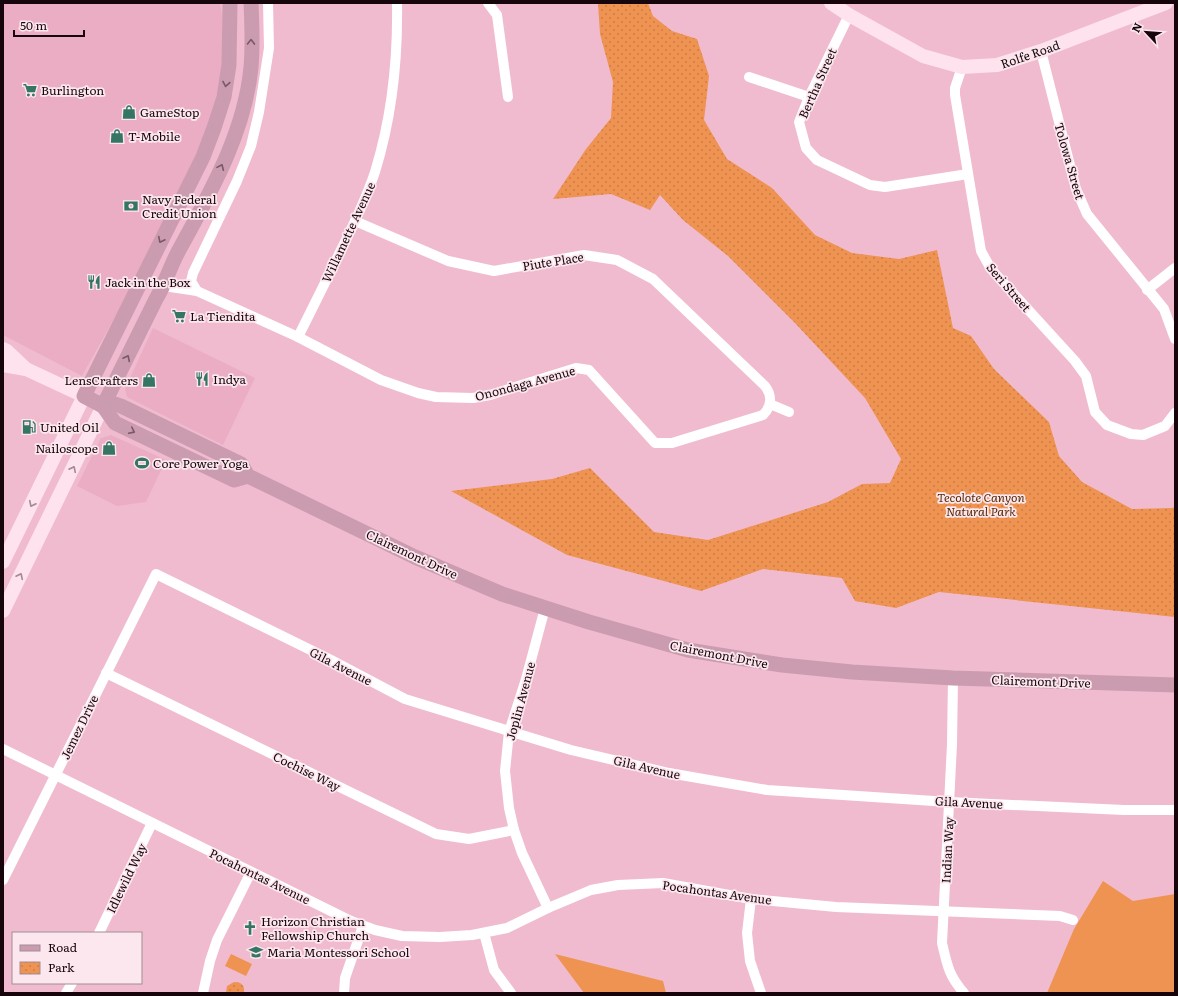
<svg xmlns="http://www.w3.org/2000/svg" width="1178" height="996" viewBox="0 0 1178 996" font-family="Literata,serif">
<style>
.built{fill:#eaadc4}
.green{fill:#ee9351}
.park{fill:url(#park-dots)}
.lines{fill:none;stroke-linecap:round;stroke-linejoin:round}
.street{stroke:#fff;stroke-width:10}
.secondary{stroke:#fee2ed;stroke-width:14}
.primary{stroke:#cb9caf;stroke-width:15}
.oneway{stroke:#7a5866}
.oneway2{stroke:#a18a93}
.labels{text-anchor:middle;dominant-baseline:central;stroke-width:3.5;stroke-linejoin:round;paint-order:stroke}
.street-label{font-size:12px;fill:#16060c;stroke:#fde7ee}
.poi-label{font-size:12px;fill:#16060c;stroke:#fde7ee;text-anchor:start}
.park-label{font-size:12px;font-style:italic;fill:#552a06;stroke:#fde7ee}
</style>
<defs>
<pattern id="park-dots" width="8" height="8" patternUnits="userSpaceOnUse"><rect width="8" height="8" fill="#ee9351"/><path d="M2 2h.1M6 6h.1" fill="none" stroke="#cb7d45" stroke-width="1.8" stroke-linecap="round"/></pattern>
</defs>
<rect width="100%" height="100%" fill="#f1bbcf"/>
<g class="built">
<polygon points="3,3 220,3 222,14 222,77 199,154 125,299 82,376 3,335"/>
<polygon points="153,328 255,378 223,445 127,397 125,389"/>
<polygon points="111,435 166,460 146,502 117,506 77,486 101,438"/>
</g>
<g class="green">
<polygon points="1103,881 1133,901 1175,894 1175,993 1047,993 1074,929"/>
<polygon points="231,954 252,964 246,976 225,966"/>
<polygon points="555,954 663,981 666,993 584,993"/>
</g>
<g class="park">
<polygon points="598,3 648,3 653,16 672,31 697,39 709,76 704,120 727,159 772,188 815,235 852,253 899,259 937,250 953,328 971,336 994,369 1049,422 1059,456 1082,482 1132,509 1172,508 1175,507 1175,617 939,592 896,608 855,601 842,578 763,569 701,591 567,555 451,491 552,479 590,468 654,532 708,540 828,502 862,484 890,483 901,459 865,398 795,323 728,256 683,220 660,195 650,210 611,194 553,199 586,149 611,118 613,82 600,34"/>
<path d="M234,982C241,982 245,985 244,993H226L227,986Z"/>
</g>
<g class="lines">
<g class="street">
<polyline points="488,3 497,15 508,97"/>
<polyline points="849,15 809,97 799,122 806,148 817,160 870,185 885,187 968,174"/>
<polyline points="1041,51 1076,189 1087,214 1164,309 1175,339"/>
<polyline points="962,67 955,88 955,95 981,251 991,269 1075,361 1086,376 1095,412 1107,425 1131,434 1143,435 1165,426 1175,413"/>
<polyline points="749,77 809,97"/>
<path d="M164,286L197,291L298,337L381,380L418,393L436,397L473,398L490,395L576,368L589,370L655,443H672L763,415C772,406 772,395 765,386L653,279L617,260L584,255L494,271L448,261L355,221"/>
<polyline points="1147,290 1175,268"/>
<polyline points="197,291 191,281 193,273 237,181 251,146 259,112 269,48 268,3"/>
<path d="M298,337C312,309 326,281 340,252C353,226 366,199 375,172C392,117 398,60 397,3"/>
<polyline points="770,404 789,412"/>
<polyline points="545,608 526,679 509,732 505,771 509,808 514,830 522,853 548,908"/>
<polyline points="106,673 436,834 469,839 514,830"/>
<path d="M953,678L952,744L942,943C947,965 949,976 964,993"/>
<polyline points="3,749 351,921 375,930 402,936 440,937 472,935 507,928 548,908 591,890 618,885 663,883 751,899 836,907 1060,916 1073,920"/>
<polyline points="3,880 156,574 331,660 405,699 571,750 669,773 767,790 949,802 1124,810 1175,810"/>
<polyline points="751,899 747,933 750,961 761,993"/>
<polyline points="99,933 152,823"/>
<polyline points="484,933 494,970 511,993"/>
<polyline points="66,993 72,983"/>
<polyline points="203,993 210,961 217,940 251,872"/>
<polyline points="344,993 345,978 363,926"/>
</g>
<g class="secondary">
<polyline points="831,3 849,15 923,56 962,67 997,65 1041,51 1166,3"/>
<polyline points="3,349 7,351 26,369"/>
<polyline points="3,365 26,369 84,396 3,562"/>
<polyline points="3,611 103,406"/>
</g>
<g class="primary">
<polyline points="230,3 229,65 224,97 214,128 203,157 84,396 103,406 115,423 234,480 248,476"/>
<polyline points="103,406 115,404 121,406 241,464 248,476 415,557 502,594 589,622 688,650 782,665 852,672 953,678 1175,685"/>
<path d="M103,406L156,299C165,284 170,267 178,252C209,195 245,133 251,67C253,46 252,24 251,3"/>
</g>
</g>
<defs><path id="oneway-chevron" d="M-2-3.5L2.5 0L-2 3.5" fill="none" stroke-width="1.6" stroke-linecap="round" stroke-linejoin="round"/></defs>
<g class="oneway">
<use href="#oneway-chevron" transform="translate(251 42) rotate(-89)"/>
<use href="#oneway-chevron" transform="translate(226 84) rotate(100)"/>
<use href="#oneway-chevron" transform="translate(221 167) rotate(-66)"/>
<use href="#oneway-chevron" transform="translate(161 240) rotate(117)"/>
<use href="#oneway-chevron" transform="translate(127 358) rotate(-63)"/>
<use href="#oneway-chevron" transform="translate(132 431) rotate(26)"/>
</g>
<g class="oneway2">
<use href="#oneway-chevron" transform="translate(73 469) rotate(-64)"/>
<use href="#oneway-chevron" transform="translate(32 504) rotate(116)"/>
<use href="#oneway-chevron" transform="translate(20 576) rotate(-64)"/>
</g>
<defs>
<symbol id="supermarket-bare" viewBox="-9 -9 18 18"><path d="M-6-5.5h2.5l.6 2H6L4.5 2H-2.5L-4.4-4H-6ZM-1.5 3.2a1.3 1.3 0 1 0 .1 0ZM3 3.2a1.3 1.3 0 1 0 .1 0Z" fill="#347564" stroke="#fde7ee" stroke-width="2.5" paint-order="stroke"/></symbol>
<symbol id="shop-bare" viewBox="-9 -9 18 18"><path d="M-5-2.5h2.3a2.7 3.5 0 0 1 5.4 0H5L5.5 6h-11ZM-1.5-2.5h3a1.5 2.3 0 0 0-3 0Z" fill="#347564" stroke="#fde7ee" stroke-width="2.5" paint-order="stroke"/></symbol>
<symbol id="bank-bare" viewBox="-9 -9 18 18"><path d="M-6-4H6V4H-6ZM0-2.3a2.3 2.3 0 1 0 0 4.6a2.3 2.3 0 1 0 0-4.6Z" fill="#347564" stroke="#fde7ee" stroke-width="2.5" paint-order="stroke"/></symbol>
<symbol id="restaurant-bare" viewBox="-9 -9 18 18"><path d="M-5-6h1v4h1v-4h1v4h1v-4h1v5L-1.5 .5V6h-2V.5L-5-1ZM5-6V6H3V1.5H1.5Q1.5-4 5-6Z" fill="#347564" stroke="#fde7ee" stroke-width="2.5" paint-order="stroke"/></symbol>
<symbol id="fuel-bare" viewBox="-9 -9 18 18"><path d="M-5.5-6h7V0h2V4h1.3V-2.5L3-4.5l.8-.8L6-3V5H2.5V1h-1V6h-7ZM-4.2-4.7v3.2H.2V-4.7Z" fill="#347564" stroke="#fde7ee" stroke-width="2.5" paint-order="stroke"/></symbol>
<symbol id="stadium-bare" viewBox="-9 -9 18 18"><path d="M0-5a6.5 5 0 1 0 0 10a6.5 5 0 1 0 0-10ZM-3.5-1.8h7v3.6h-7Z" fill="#347564" stroke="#fde7ee" stroke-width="2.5" paint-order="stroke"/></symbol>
<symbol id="church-bare" viewBox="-9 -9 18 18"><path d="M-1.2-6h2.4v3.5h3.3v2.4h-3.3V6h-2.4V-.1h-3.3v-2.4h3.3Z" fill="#347564" stroke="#fde7ee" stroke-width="2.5" paint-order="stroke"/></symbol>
<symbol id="school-bare" viewBox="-9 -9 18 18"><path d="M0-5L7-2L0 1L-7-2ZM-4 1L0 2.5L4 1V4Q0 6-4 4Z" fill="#347564" stroke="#fde7ee" stroke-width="2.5" paint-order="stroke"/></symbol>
</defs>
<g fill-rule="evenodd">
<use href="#supermarket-bare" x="20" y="80" width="20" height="20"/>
<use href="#shop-bare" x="119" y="102" width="20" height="20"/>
<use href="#shop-bare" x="107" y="126" width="20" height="20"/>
<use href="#bank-bare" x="121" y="196" width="20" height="20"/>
<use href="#restaurant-bare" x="84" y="272" width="20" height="20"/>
<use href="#supermarket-bare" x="169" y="306" width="20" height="20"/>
<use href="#restaurant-bare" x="192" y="369" width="20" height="20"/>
<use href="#shop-bare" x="139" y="370" width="20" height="20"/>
<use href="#fuel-bare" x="19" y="417" width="20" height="20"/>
<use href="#shop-bare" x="99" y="438" width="20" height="20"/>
<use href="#stadium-bare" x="132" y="453" width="20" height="20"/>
<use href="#church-bare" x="240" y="918" width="20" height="20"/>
<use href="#school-bare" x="246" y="942" width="20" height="20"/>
</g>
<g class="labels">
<g class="street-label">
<text transform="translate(1030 54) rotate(-19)">Rolfe Road</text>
<text transform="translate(817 83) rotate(-66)">Bertha Street</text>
<text transform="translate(1070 161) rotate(74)">Tolowa Street</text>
<text transform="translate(348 232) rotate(-65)">Willamette Avenue</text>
<text transform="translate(553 261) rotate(-9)">Piute Place</text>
<text transform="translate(1009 287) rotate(49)">Seri Street</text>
<text transform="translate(525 383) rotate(-15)">Onondaga Avenue</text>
<text transform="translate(412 554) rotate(25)">Clairemont Drive</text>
<text transform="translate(719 654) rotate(11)">Clairemont Drive</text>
<text transform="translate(341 666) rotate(27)">Gila Avenue</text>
<text transform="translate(1041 681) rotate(2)">Clairemont Drive</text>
<text transform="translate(520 701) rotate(-75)">Joplin Avenue</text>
<text transform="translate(79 727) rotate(-64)">Jemez Drive</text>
<text transform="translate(647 767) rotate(13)">Gila Avenue</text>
<text transform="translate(307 771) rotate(26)">Cochise Way</text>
<text transform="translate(969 802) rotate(3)">Gila Avenue</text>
<text transform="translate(947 850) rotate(-87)">Indian Way</text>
<text transform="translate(260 876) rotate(26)">Pocahontas Avenue</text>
<text transform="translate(126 878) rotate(-64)">Idlewild Way</text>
<text transform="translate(717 892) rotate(8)">Pocahontas Avenue</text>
</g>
<g class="poi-label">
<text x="41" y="90">Burlington</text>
<text x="140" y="112">GameStop</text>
<text x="128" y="136">T-Mobile</text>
<text x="142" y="199">Navy Federal<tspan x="142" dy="14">Credit Union</tspan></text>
<text x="105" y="282">Jack in the Box</text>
<text x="190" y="316">La Tiendita</text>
<text x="213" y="379">Indya</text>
<text x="138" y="380" text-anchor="end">LensCrafters</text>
<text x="40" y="427">United Oil</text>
<text x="98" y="448" text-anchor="end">Nailoscope</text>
<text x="153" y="463">Core Power Yoga</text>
<text x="261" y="921">Horizon Christian<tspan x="261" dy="14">Fellowship Church</tspan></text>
<text x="267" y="952">Maria Montessori School</text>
</g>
<g class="park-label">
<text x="981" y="497">Tecolote Canyon<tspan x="981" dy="14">Natural Park</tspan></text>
</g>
</g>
<rect width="1178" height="996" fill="none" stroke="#16060c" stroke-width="8"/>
<rect x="12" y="932" width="130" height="52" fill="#fde7ee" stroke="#a18d94"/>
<rect x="20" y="945" width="20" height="6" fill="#cb9caf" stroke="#a18d94"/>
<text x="48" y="952" font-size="12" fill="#16060c">Road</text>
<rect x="20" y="962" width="20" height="12" fill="url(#park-dots)" stroke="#a18d94"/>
<text x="48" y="972" font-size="12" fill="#16060c">Park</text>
<g transform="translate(1146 32) rotate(296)" stroke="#fde7ee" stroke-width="3" paint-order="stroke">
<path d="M0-3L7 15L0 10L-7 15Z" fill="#16060c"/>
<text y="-6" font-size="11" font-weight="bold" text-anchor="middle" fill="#16060c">N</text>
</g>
<path d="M14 30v6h70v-6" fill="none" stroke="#16060c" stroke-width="2"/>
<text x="20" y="30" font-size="12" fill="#16060c" stroke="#fde7ee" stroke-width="3" paint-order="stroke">50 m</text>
</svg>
